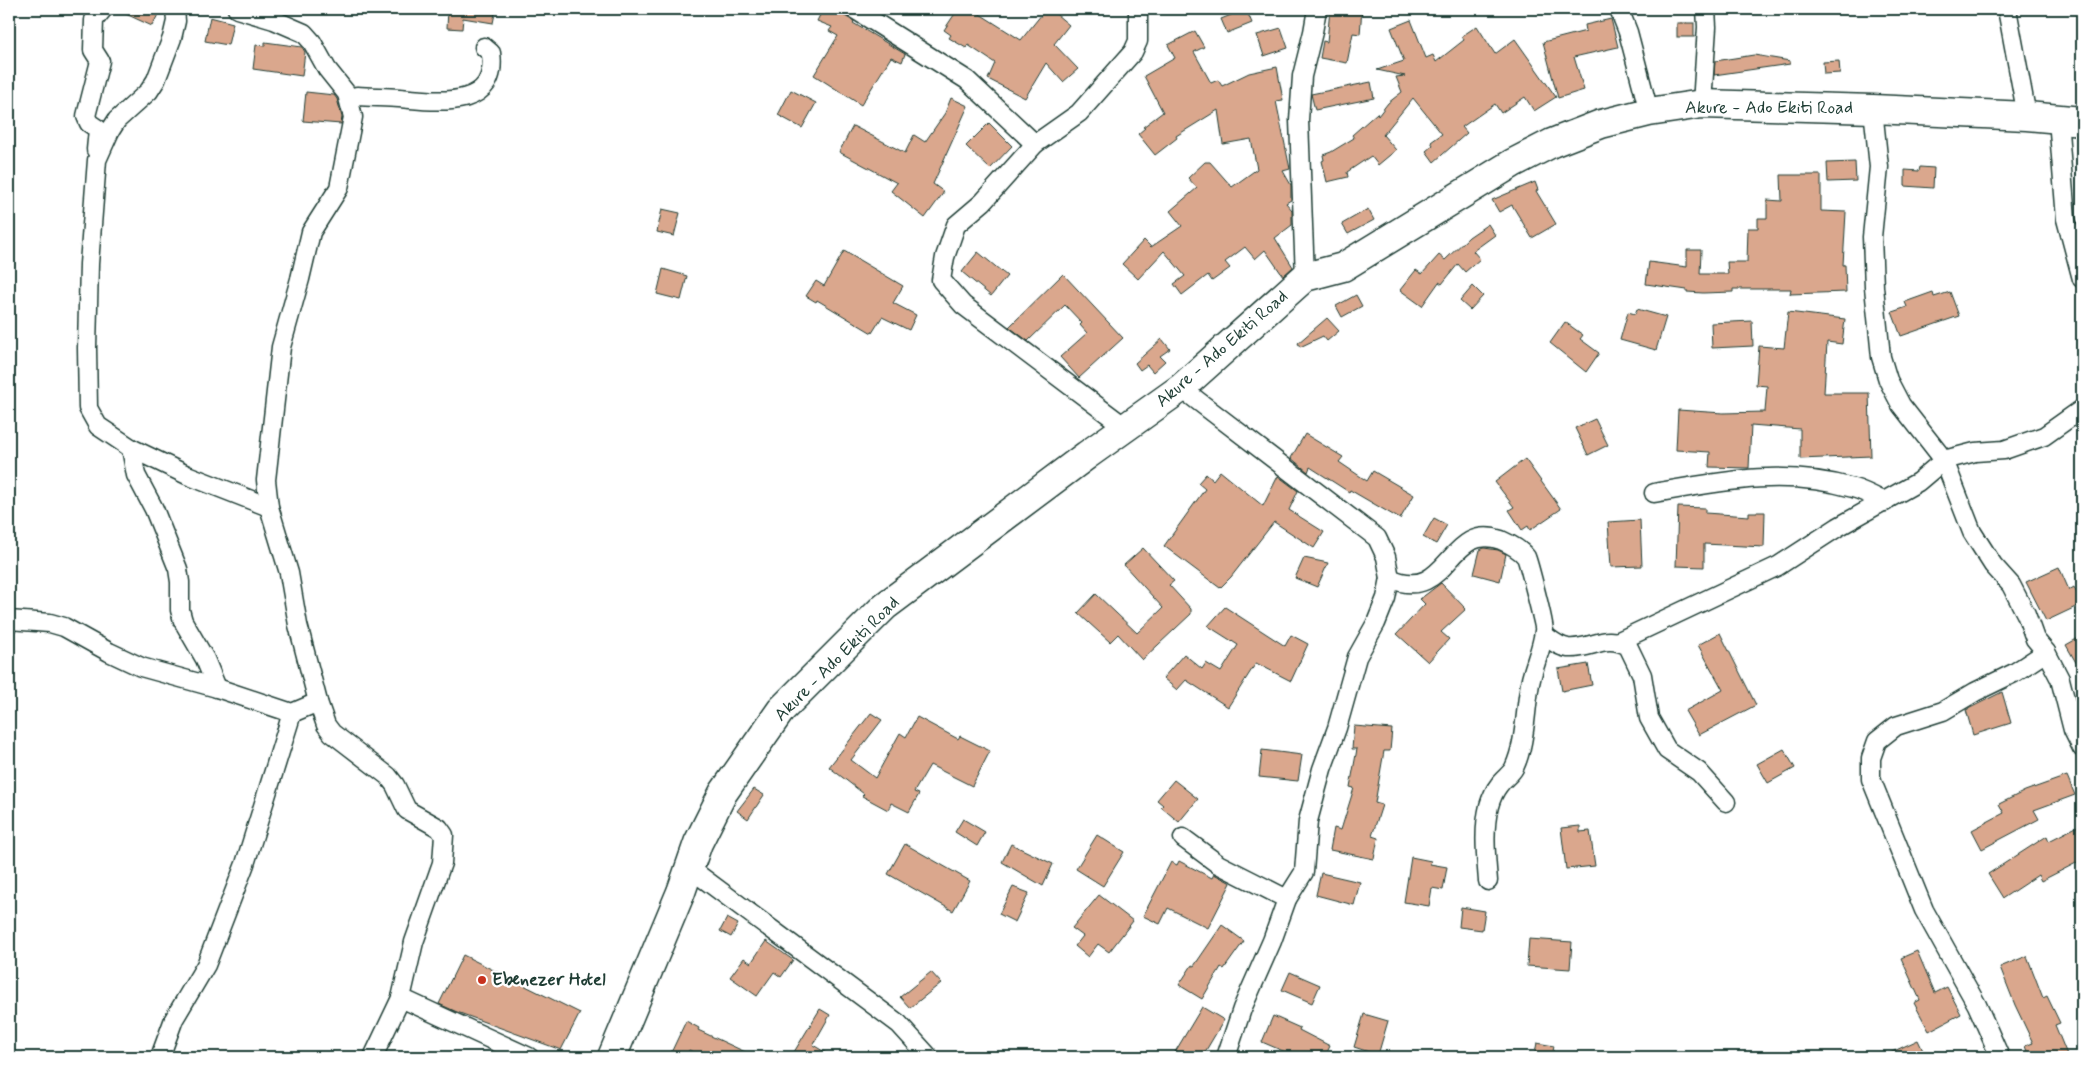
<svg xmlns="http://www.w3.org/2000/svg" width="2091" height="1066" viewBox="0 0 2091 1066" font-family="Mynerve,sans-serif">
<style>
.building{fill:#daa78d;stroke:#1f3d34}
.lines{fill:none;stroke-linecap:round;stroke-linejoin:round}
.street-casing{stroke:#1f3d34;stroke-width:21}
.primary-casing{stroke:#1f3d34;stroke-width:31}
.street{stroke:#fff;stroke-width:18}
.primary{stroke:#fff;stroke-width:28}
.poi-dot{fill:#c8321e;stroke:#fff;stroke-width:2}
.labels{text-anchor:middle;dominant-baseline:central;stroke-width:4.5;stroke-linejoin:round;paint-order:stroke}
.street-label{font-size:18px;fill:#1f3d34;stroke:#fff}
.poi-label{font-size:18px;font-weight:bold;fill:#1f3d34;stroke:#fff;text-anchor:start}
</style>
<rect width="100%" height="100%" fill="#fff"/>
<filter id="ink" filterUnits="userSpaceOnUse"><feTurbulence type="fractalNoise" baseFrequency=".02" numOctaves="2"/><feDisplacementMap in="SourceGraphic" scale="10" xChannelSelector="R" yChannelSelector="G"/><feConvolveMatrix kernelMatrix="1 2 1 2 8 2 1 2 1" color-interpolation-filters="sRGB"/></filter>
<g filter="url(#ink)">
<g class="building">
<polygon points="115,9 161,9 152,26"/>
<polygon points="448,9 496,9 493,23 463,18 462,29 447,28"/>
<polygon points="823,9 838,15 839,13 850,19 854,22 853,23 905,54 902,62 891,57 861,105 814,75 838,36 829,31 832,27 817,21"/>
<polygon points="958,9 972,9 1021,40 1046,9 1050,9 1069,25 1054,44 1078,69 1063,82 1046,63 1025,98 988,79 995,63 968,45 966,48 949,38 951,35 944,30"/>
<polygon points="1246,9 1252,23 1227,33 1221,19"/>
<polygon points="1330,9 1362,9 1360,34 1353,33 1347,63 1320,58 1323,41 1327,42"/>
<polygon points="210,17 233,23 228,45 205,41"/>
<polygon points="1611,19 1618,47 1574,57 1584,90 1558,98 1543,42 1586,31 1585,25"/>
<polygon points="1411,20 1426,58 1433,55 1436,62 1464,40 1462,36 1477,26 1495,54 1515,39 1556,97 1534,111 1525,97 1501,113 1495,104 1462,127 1467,133 1434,162 1426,151 1433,145 1431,142 1442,134 1413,98 1383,135 1396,150 1378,165 1371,156 1347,172 1348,177 1327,182 1322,161 1324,160 1323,155 1331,152 1354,138 1352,135 1377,113 1378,116 1388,103 1402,92 1396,77 1405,76 1377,70 1404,61 1391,28"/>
<rect x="1677" y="23" width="17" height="14"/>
<polygon points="1281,28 1288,48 1264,56 1257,35"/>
<polygon points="1195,31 1204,47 1194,52 1211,83 1218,80 1222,86 1249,73 1277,67 1283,100 1276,101 1290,169 1283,171 1291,185 1291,200 1286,203 1292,210 1292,225 1275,238 1293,267 1283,276 1265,250 1255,259 1245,247 1225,262 1230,268 1212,281 1208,275 1182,295 1174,284 1185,276 1164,251 1138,279 1122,264 1144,240 1151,247 1182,226 1170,211 1197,188 1188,178 1205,162 1210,162 1232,187 1257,169 1251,139 1223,144 1218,110 1176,136 1177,138 1155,155 1138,134 1145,128 1143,127 1163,112 1144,76 1175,58 1168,45"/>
<polygon points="265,42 302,47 305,52 302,76 253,69 256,45 265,46"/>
<polygon points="1754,55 1790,61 1790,64 1714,75 1715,61"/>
<polygon points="1839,61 1840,73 1824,74 1823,62"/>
<polygon points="1371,82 1374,98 1315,110 1311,94"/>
<polygon points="791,90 816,103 802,128 778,115"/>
<polygon points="306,92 334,95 337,99 342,117 341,124 303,121"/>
<polygon points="951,98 968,106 933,184 944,192 925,218 891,191 897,183 839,152 853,126 905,153 914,135 925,142 945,113"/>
<polygon points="989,123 1012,146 990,169 966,146"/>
<polygon points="1855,162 1856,181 1828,182 1827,163"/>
<polygon points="1920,167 1934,168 1933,188 1905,186 1905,170 1919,171"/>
<polygon points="1781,175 1821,175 1821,211 1846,212 1843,265 1845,265 1846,292 1790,294 1791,289 1733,289 1733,292 1703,293 1687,292 1687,290 1646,284 1649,262 1687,267 1687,250 1701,250 1700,274 1728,274 1727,262 1747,262 1748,228 1758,228 1758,218 1767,218 1767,200 1782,201"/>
<polygon points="1535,182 1538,190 1536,191 1556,224 1532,238 1512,205 1499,212 1492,200"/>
<polygon points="662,209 680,213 674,236 657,232"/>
<polygon points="1368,209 1374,220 1348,234 1342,224"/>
<polygon points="1488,224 1495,235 1473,251 1480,259 1465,272 1458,264 1442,284 1439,282 1422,306 1400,290 1416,270 1422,274 1439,255 1445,260 1469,237"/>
<polygon points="844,251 903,286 893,303 916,315 909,330 882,317 872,333 817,300 816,302 806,296 816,281 824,286"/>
<polygon points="978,252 1007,276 991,296 962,272"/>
<polygon points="663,269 687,276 681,300 657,294"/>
<polygon points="1063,274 1123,338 1079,378 1060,357 1087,333 1080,325 1082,323 1065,305 1028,341 1009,327"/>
<polygon points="1473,286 1483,296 1470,310 1460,301"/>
<polygon points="1933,292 1934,297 1950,292 1959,316 1901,336 1892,312 1907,307 1905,302"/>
<polygon points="1356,295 1362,306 1342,317 1336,306"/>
<polygon points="1637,309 1666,317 1656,350 1620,340 1628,312 1635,314"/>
<polygon points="1788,312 1845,319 1842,344 1827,342 1824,393 1869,393 1871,456 1800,459 1800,429 1751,425 1749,468 1709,467 1710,452 1676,450 1678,410 1723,413 1765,412 1767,386 1756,385 1759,346 1784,348"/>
<polygon points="1327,318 1339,331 1327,341 1323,336 1300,347 1298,343"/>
<polygon points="1752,321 1753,346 1712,348 1711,323"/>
<polygon points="1565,322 1583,335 1580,339 1599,353 1586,372 1550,343"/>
<polygon points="1162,339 1170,349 1160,356 1165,361 1153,372 1147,365 1140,370 1135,363"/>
<polygon points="1595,419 1608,445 1588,455 1575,428"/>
<polygon points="1305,434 1343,457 1339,462 1367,481 1373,471 1414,495 1400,519 1350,490 1349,492 1310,467 1308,472 1291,458"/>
<polygon points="1525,459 1561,509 1530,530 1528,526 1522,530 1509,510 1514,507 1495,482"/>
<polygon points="1220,471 1263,506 1278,476 1298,491 1289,510 1324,532 1314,548 1274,522 1231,577 1220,588 1164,546 1205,489 1198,483 1206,474 1213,480"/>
<polygon points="1678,507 1705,508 1705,513 1749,516 1749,512 1765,512 1764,547 1704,544 1704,567 1676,566"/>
<polygon points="1434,518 1447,525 1436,544 1423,537"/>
<polygon points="1640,520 1642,566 1611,567 1608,522"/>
<polygon points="1143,548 1174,581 1169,585 1191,609 1191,614 1142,660 1118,634 1110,642 1078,613 1096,594 1137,633 1163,608 1124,565"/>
<polygon points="1484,548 1498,550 1506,554 1500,581 1474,574 1480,550"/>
<polygon points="1304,558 1328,563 1317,587 1295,578"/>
<polygon points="2059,567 2069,590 2074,587 2082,604 2046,621 2026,582"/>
<polygon points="1441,583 1466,609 1441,632 1449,639 1428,662 1397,634 1425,604 1420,599"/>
<polygon points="1225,607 1285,646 1291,635 1308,644 1291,681 1256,663 1228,707 1186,680 1177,690 1163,678 1184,654 1202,669 1206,663 1221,672 1238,645 1208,626"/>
<polygon points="1720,633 1756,705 1699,735 1685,711 1723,690 1698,645"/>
<polygon points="2082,636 2082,673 2066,645"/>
<polygon points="1588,664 1592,685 1562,691 1558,669"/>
<polygon points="2002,692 2011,723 1973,735 1966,710"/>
<polygon points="871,713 882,720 851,760 875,778 900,733 906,737 917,717 958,739 960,736 990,751 972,786 930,765 914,792 919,794 909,812 891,803 888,810 862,796 864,794 829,767"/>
<polygon points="1354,726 1392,729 1390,751 1384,751 1375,803 1382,805 1372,836 1378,838 1374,859 1330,850 1334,828 1341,830 1354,788 1350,787 1357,749 1352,749"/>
<polygon points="1784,749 1795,768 1768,783 1757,764"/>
<polygon points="1262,750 1302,755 1298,781 1259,777"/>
<polygon points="2067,776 2075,795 2034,810 2039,819 1982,849 1972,830 2004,813 1999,804 2025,791"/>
<polygon points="1174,780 1198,799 1179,822 1161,807 1163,805 1157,800"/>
<polygon points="754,789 764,795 748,819 737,811"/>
<polygon points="963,819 985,832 977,846 955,832"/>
<polygon points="2082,824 2082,860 2041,881 2038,875 2003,898 1988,874 2047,836 2049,841"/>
<polygon points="1580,826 1580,832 1590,831 1595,866 1566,869 1561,828"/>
<polygon points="1097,835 1124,852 1103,886 1076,869"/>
<polygon points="905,844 970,881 953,911 888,874"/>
<polygon points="1011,844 1053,864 1043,886 1002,862"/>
<polygon points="1411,857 1431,861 1430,864 1447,867 1443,890 1432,888 1429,906 1404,902"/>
<polygon points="1179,861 1212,878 1214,874 1231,883 1208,928 1168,908 1160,924 1143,916 1171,862 1177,865"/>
<polygon points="1321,873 1360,882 1354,905 1316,895"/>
<polygon points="1013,887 1029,893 1015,922 999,914"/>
<polygon points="1099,895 1133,921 1109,952 1098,944 1088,957 1075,946 1083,936 1072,928"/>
<polygon points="1461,907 1485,911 1482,930 1459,927"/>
<polygon points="727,918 738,924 731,937 720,931"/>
<polygon points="1222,925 1244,941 1224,969 1221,967 1202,999 1179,985 1192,965 1194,966"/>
<polygon points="1529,939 1572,942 1570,969 1527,966"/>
<polygon points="766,941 793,960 781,977 774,972 757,996 730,977 744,958 751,963"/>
<polygon points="1917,951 1935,993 1947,987 1961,1014 1929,1031 1914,1003 1920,1000 1901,958"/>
<polygon points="463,955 580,1013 561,1050 457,1012 439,1004"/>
<polygon points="2027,956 2043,998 2047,996 2060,1023 2055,1025 2068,1057 2029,1057 2025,1046 2033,1043 2015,1005 2000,967"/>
<polygon points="931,972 941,983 910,1008 900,997"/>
<polygon points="1290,972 1320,985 1312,1003 1282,990"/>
<polygon points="1202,1007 1224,1020 1202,1057 1172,1057"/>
<polygon points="820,1009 830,1015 813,1045 833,1057 791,1057"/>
<polygon points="1364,1014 1388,1021 1378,1055 1354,1047"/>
<polygon points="1273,1016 1300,1028 1299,1030 1330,1046 1325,1057 1297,1057 1262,1042"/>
<polygon points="686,1021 699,1028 698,1030 756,1057 704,1057 689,1050 685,1057 669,1057"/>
<polygon points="1918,1040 1926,1057 1881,1057"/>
<polygon points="1537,1043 1554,1046 1552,1057 1534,1057"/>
</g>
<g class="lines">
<defs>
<g id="street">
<polyline points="175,9 176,21 172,38 156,80 149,91 117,120 110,131 97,160 89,264 87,348 88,408 98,426 131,448 187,475 269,507"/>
<polyline points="237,9 274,20 304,33 312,42 327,69 347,94 353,117 339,188 311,232 300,279 281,347 266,480 269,507 289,573 298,625 318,702 326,725 332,733 388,776 395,785 407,810 439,828 444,835 442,863 414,942 401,998 529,1057"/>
<polyline points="854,9 967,80 1035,144"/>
<polyline points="1619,9 1628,32 1649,112"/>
<polyline points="2007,9 2027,116"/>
<path d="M350,100L357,96C371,97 385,97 399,98C436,101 499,111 491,53L484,47"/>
<polyline points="1702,104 1707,27 1706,9"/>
<polyline points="1873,109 1879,167 1872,237 1874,287 1881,357 1888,380 1901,405 1944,460 1972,532 1993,565 2011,585 2026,614 2035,639 2046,652 2060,679 2073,730 2082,748"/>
<polyline points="2058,119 2066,219 2082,279"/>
<polyline points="96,150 98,129 89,123 86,116 100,61 93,50 94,20 103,9"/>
<polyline points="1305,277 1299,120 1302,76 1313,32 1317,9"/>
<polyline points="1181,388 1377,538 1386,557 1390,578 1386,598 1376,623 1357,657 1337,728 1322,769 1308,821 1304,872 1287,899 1272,941 1242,1009 1226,1057"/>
<polyline points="1125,427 963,305 941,280 945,257 956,225 983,202 1035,144 1079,113 1133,52 1138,41 1138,9"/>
<polyline points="131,448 136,475 154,509 178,569 180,582 180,610 183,621 205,659 217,688"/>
<path d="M1654,493C1722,481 1785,468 1853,488C1864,491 1875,497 1885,502"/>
<path d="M1390,578C1449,605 1447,521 1501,540C1510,544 1521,550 1526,557C1528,561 1545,626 1544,631C1542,651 1531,670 1529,690C1525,714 1525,745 1514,768C1511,774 1503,779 1499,785C1495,790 1491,799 1489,806C1483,830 1486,856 1488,881"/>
<polyline points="9,620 50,623 64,627 109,652 141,667 217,688 292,713 318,702"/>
<path d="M1544,635C1551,640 1559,647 1568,648C1592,650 1604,633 1628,646L1642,675L1649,718L1667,750L1699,772L1726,802"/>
<polyline points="1619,641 1778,566 1838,527 1918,482 1944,460 1975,452 2004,450 2044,436 2082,409"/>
<polyline points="1183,838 1218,864 1287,899"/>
<polyline points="688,867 899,1024 929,1057"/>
<polyline points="160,1057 174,1019 206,965 245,864 292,713"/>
<polyline points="373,1057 401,998"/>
<polyline points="2000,1057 1977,1005 1924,910 1871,779 1871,758 1877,741 1896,726 1943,711 1975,692 2014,673 2046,652"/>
</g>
<polyline id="primary" points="612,1057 681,892 698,843 723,793 781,710 885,606 1087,455 1181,388 1305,277 1343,267 1513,163 1552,143 1601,124 1649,112 1702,104 1873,109 2027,116 2082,121"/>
</defs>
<use href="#street" class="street-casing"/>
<use href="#primary" class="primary-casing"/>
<use href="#street" class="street"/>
<use href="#primary" class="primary"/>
</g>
</g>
<circle class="poi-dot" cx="482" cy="980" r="5"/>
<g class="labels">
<g class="street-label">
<text x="1769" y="108">Akure - Ado Ekiti Road</text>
<text transform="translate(1222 349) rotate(-41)">Akure - Ado Ekiti Road</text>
<text transform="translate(837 659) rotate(-45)">Akure - Ado Ekiti Road</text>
</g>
<g class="poi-label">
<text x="492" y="980">Ebenezer Hotel</text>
</g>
</g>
<rect width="2091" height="1066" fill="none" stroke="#fff" stroke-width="30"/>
<rect x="15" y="15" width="2061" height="1036" fill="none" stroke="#1f3d34" stroke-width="2" filter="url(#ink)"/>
</svg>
